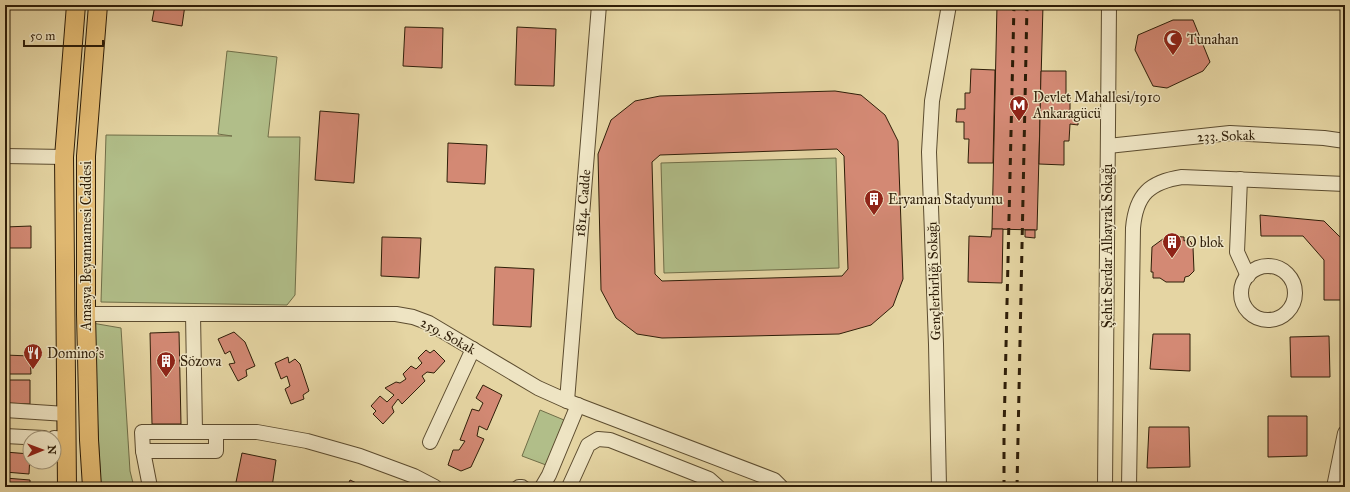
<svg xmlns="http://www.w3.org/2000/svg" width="1350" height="492" viewBox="0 0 1350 492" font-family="'IM FELL Great Primer',serif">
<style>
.green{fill:#b1be89;stroke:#706e48}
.building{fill:#d38974;stroke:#2f1e08;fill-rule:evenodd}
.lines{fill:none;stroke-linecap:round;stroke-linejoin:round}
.minor-casing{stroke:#5c4c2f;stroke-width:16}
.major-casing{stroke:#2f1e08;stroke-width:20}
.minor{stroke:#eee4c3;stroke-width:14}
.major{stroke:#e2ba72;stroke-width:18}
.rail{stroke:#2f1e08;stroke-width:3;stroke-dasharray:7 7;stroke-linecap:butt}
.labels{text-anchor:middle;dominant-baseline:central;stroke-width:3;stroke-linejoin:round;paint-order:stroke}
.poi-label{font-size:14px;fill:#2f1e08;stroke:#eee4c3;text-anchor:start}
.street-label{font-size:14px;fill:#2f1e08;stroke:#eee4c3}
</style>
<rect width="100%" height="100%" fill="#e5d5a3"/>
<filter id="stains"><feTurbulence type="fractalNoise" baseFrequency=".005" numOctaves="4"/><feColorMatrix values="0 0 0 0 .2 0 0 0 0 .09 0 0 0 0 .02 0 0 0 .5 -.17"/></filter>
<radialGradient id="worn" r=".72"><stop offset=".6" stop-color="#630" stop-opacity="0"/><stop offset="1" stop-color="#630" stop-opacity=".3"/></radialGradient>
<g class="green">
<polygon points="227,51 277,57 268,137 300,137 295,295 287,305 101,302 106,135 232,136 218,134"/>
<polygon points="836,158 839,268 664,273 661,163"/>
<polygon points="92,323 121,328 130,471 134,487 101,487"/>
<polygon points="540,410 564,420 546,465 522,456"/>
</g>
<g class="building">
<polygon points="155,5 185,5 182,26 152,21"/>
<polygon points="997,5 1043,5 1037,230 992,229"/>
<polygon points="1173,20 1193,20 1210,62 1203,71 1167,88 1153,86 1135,50 1138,35"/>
<polygon points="405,27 443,28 442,68 403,66"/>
<polygon points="517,27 556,29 554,86 515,85"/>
<polygon points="971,69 995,70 993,163 968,163 969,139 964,139 964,122 956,122 957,109 965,109 965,93 970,93"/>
<polygon points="1041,71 1066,71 1066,95 1070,95 1070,112 1078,112 1078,125 1070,124 1069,141 1064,141 1064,165 1039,164"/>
<path d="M835,91L861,95L885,115L898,141L903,279L893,306L871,325L839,334L662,338L637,334L616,318L601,290L598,154L611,120L635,101L660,96ZM837,149L844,156L848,269L842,276L662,281L655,274L652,162L660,155Z"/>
<polygon points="320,111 359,114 354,183 315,180"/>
<polygon points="448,143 487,145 485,184 447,182"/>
<polygon points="1260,215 1324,221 1342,239 1345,269 1345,300 1324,300 1324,260 1303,236 1261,236"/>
<polygon points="31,226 31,248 5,248 5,227"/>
<polygon points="992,229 1003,229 1002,283 968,282 969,236 991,237"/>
<polygon points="1025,230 1035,230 1035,238 1025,237"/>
<polygon points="1167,236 1184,237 1184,241 1188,239 1191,242 1193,247 1194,271 1189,276 1185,277 1184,282 1166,282 1160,278 1153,278 1153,272 1151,272 1152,247"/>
<polygon points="382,237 421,238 419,278 381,276"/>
<polygon points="495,267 534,269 531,327 493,325"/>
<polygon points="179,332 181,424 152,424 150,333"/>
<polygon points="234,332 245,342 255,366 246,370 247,376 238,381 229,364 235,363 230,351 225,354 218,339"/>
<polygon points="1153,334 1190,334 1190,371 1150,369"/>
<polygon points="1329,336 1330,377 1291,377 1290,337"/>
<polygon points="426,350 430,353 434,350 445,361 434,373 427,372 422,376 425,381 402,404 398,399 392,407 394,412 383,424 373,414 376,411 371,406 380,396 387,402 394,395 385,388 396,382 400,383 406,379 403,374 411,366 416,369 422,363 418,358"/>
<polygon points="5,355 30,356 31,374 5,374"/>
<polygon points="288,357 289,363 295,359 300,364 309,391 303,395 304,399 291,404 285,389 290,386 287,376 281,379 275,363"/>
<polygon points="5,380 30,380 30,404 5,403"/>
<polygon points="483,385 502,395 487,430 479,426 477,436 484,439 471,467 461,471 448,465 453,450 459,450 465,441 460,440 472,409 479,411 483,403 476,398"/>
<polygon points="1268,416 1307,416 1307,456 1268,457"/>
<polygon points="1149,427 1189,427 1190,467 1147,468"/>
<polygon points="5,452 30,454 29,474 5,472"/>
<polygon points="242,453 276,460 272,487 235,487"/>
<polygon points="5,478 30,480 30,487 5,487"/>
<polygon points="350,480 365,487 347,487"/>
</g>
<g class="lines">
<defs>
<g id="minor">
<polyline points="1108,146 1230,133 1324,138 1345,141"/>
<polyline points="5,156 64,157"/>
<polyline points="1240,179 1237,252 1248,276"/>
<circle cx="1268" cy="293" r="27"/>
<polyline points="86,314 396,314 413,317 429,323 538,388 567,401 774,480 781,487"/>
<polyline points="193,314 195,432"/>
<polyline points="567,401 599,5"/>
<polyline points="5,410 66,414"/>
<polyline points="5,436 44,438"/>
<polyline points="54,438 66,439"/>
<polyline points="430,442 473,349"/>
<polyline points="143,451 216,451 216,432"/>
<polyline points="150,487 143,451 142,432 257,432 307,441 360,456 414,476 435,487"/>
<polyline points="519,487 522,487"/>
<polyline points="542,487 549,475 578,405"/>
<polyline points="569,487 588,445 598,439 610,440 709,479 718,487"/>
<polyline points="939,487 936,344 929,152 932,101 949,5"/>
<polyline points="1105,487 1109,5"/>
<path d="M1129,487L1133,228C1136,194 1150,182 1182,177L1345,184"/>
<polyline points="1334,487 1345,433"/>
</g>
<g id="major">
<polyline points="67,487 64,157 76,5"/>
<polyline points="92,487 89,440 86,314 86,156 98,5"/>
</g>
</defs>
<use href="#minor" class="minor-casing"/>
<use href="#major" class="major-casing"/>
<use href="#minor" class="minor"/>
<use href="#major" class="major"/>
<g class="rail">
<polyline points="1004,487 1004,432 1014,5"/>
<polyline points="1017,487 1027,5"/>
</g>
</g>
<defs>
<symbol id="mosque-pin" viewBox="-11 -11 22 30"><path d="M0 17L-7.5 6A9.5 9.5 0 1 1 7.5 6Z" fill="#8f2418" stroke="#eee4c3"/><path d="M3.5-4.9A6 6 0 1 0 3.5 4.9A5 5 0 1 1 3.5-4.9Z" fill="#fff"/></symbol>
<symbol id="metro-pin" viewBox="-11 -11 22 30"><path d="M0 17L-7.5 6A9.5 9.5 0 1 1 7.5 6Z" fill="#8f2418" stroke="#eee4c3"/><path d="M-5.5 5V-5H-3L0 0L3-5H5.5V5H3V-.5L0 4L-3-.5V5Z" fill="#fff"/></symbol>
<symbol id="building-pin" viewBox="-11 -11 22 30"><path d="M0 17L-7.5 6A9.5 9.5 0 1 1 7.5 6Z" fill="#8f2418" stroke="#eee4c3"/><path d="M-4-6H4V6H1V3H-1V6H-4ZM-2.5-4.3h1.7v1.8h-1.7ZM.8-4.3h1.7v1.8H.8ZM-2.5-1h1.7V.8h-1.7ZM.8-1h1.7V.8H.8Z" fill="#fff"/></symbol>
<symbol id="restaurant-pin" viewBox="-11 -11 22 30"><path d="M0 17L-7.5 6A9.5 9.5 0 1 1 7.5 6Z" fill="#8f2418" stroke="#eee4c3"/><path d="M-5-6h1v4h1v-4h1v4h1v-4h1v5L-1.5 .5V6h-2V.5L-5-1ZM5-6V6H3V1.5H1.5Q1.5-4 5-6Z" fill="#fff"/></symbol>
</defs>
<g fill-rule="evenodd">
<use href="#mosque-pin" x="1162" y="28" width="22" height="30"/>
<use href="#metro-pin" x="1008" y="94" width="22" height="30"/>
<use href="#building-pin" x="863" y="188" width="22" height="30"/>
<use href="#building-pin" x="1161" y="231" width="22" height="30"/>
<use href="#restaurant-pin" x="22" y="342" width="22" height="30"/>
<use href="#building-pin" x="155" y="350" width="22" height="30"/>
</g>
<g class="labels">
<g class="poi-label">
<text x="1187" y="39">Tunahan</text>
<text x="1033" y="97">Devlet Mahallesi/1910<tspan x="1033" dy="16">Ankaragücü</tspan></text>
<text x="888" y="199">Eryaman Stadyumu</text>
<text x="1186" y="242">O blok</text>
<text x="47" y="353">Domino's</text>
<text x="180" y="361">Sözova</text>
</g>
<g class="street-label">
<text transform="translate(1226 136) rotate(-2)">233. Sokak</text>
<text transform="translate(583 203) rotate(-85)">1814. Cadde</text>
<text transform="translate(86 246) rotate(-90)">Amasya Beyannamesi Caddesi</text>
<text transform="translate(1107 246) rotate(-90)">Şehit Serdar Albayrak Sokağı</text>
<text transform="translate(934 281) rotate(-92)">Gençlerbirliği Sokağı</text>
<text transform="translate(448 336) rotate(29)">259. Sokak</text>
</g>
</g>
<rect width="1350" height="492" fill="none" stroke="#e5d5a3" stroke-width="20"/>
<rect x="6" y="6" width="1338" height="480" fill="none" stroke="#2f1e08" stroke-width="2"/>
<rect x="10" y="10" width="1330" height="472" fill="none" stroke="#2f1e08"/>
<g transform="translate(42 450) rotate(89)"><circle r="19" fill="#eee4c3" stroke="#a29578"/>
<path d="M0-3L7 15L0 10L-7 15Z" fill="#8f2418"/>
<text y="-6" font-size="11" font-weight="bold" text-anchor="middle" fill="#2f1e08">N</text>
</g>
<path d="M24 40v6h79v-6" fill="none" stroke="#2f1e08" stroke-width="2"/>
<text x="30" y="40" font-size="12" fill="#2f1e08" stroke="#eee4c3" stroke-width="3" paint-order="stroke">50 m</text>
<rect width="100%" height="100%" filter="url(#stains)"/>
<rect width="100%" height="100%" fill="url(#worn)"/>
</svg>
